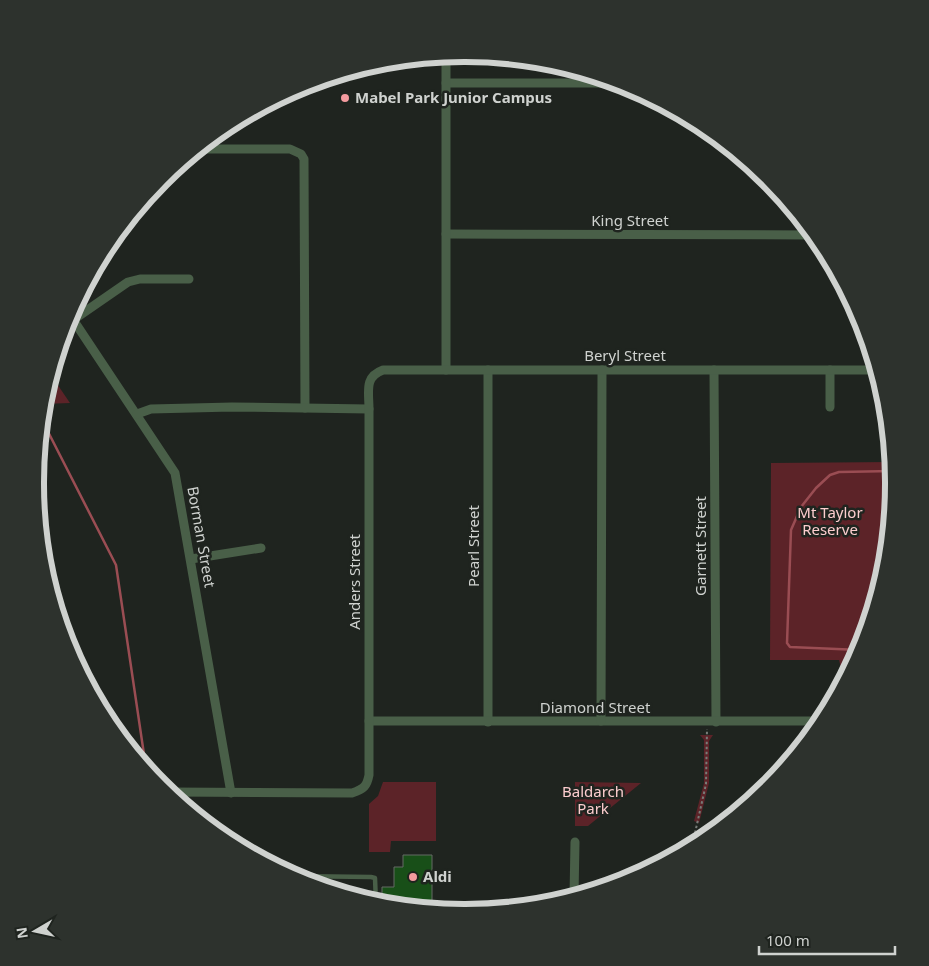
<svg xmlns="http://www.w3.org/2000/svg" width="929" height="966" viewBox="0 0 929 966" font-family="'Noto Sans',sans-serif">
  <rect width="100%" height="100%" fill="#1f241f"/>
  <!-- green -->
  <g fill="#5c2328">
    <path d="M51 375 70 403 43 404Z"/>
    <path d="M892 462C898 521 882 592 862 646 857 658 850 669 844 680L839 660H770L771 463Z"/>
    <path d="M700 735H713L709 741V783L699 823 694 821 704 783V740Z"/>
    <path d="M383 782H436V841H391L390 852H369V804L378 796Z"/>
    <path d="M575 782 641 783 588 826H575Z"/>
  </g>
  <g fill="none" stroke-linecap="round" stroke-linejoin="round">
    <!-- stream -->
    <g stroke="#9a4d53" stroke-width="2.5">
      <path d="M41 418 116 565 146 768"/>
      <path d="M860 650 790 647 787 643 791 530 801 507 816 488 830 475 839 472 893 471"/>
    </g>
  </g>
  <!-- building -->
  <path fill="#184f18" stroke="#656a64" d="M403 855H432V909L382 904V887H394V867H403Z"/>
  <g fill="none" stroke-linecap="round" stroke-linejoin="round">
    <!-- path -->
    <path stroke="#787c78" stroke-width="2" stroke-dasharray="2.5 2.5" stroke-linecap="butt" d="M695 833 706 784 707 729"/>
    <!-- lane -->
    <path stroke="#495f48" stroke-width="4.5" d="M292 876 371 877 375 878 376 903"/>
    <!-- street -->
    <g stroke="#495f48" stroke-width="9">
      <path d="M446 83H618"/>
      <path d="M198 149H290L301 154 304 159 305 408"/>
      <path d="M446 234 814 235"/>
      <path d="M70 315 175 473 231 793"/>
      <path d="M73 320 128 282 140 279H189"/>
      <path d="M446 370V55"/>
      <path d="M488 370V722"/>
      <path d="M714 370 716 722"/>
      <path d="M830 407V370"/>
      <path d="M137 414 151 409 232 407 369 409"/>
      <path d="M191 559 261 548"/>
      <path d="M43 563 44 568"/>
      <path d="M369 721H822"/>
      <path d="M601 721 602 370"/>
      <path d="M168 792 352 793C364 789 367 786 369 775V409C369 391 364 377 383 370H877"/>
      <path d="M693 846V841"/>
      <path d="M574 896 575 842"/>
    </g>
  </g>
  <!-- markers -->
  <g fill="#f49b9f" stroke="#1f241f" stroke-width="2">
    <circle cx="345" cy="98" r="5"/>
    <circle cx="413" cy="877" r="5"/>
  </g>
  <g text-anchor="middle" stroke-width="5" stroke-linejoin="round" paint-order="stroke">
    <!-- poi labels -->
    <g font-size="15" font-weight="bold" fill="#cfd2cf" stroke="#1f241f" text-anchor="start">
      <text x="355" y="103">Mabel Park Junior Campus</text>
      <text x="423" y="882">Aldi</text>
    </g>
    <!-- street labels -->
    <g font-size="15" fill="#cfd2cf" stroke="#1f241f">
      <text x="630" y="226">King Street</text>
      <text x="625" y="361">Beryl Street</text>
      <text transform="translate(201 537) rotate(80)" y="5">Borman Street</text>
      <text transform="translate(474 546) rotate(-90)" y="5">Pearl Street</text>
      <text transform="translate(701 546) rotate(-90)" y="5">Garnett Street</text>
      <text transform="translate(355 582) rotate(-90)" y="5">Anders Street</text>
      <text x="595" y="713">Diamond Street</text>
    </g>
    <!-- park labels -->
    <g font-size="15" fill="#fccdce" stroke="#1f241f">
      <text x="830" y="518">Mt Taylor<tspan x="830" dy="17">Reserve</tspan></text>
      <text x="593" y="797">Baldarch<tspan x="593" dy="17">Park</tspan></text>
    </g>
  </g>
  <!-- crop -->
  <path d="M0 0H929V966H0ZM464 62H465A420 420 0 0 1 885 482V484A420 420 0 0 1 465 904H464A420 420 0 0 1 44 484V482A420 420 0 0 1 464 62Z" fill="#2d322d" fill-rule="evenodd"/>
  <path fill="none" stroke="#cfd2cf" stroke-width="6" d="M464 62H465A420 420 0 0 1 885 482V484A420 420 0 0 1 465 904H464A420 420 0 0 1 44 484V482A420 420 0 0 1 464 62Z"/>
  <!-- north arrow -->
  <g transform="translate(35 931) rotate(261)" stroke="#1f241f" stroke-width="4" paint-order="stroke">
  <path d="M0-4L9 19L0 12L-9 19Z" fill="#cfd2cf"/>
  <text y="-8" font-size="14" font-weight="bold" text-anchor="middle" fill="#cfd2cf">N</text>
  </g>
  <!-- scale -->
  <path d="M759 946v8h136v-8" fill="none" stroke="#cfd2cf" stroke-width="2.5"/>
  <text x="766" y="946" font-size="15" fill="#cfd2cf" stroke="#1f241f" stroke-width="4" paint-order="stroke">100 m</text>
</svg>
